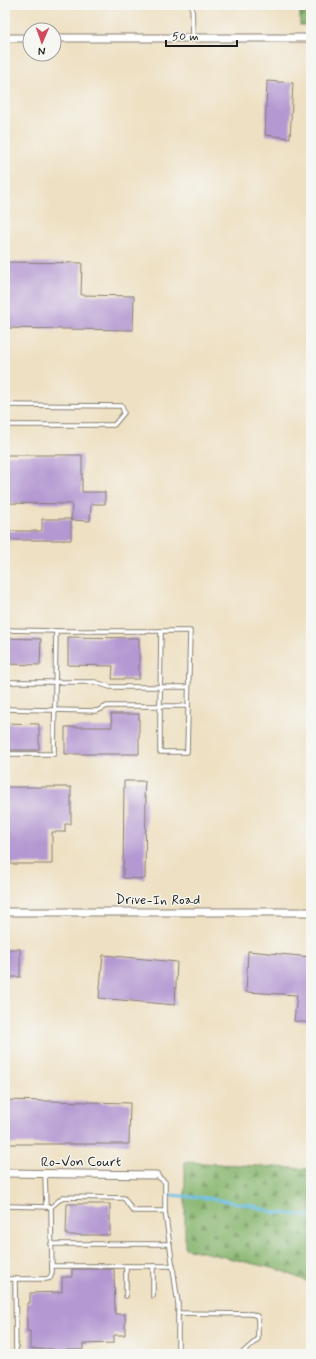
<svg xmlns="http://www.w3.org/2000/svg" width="316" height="1359" viewBox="0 0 316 1359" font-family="Mynerve,sans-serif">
  <defs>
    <pattern id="forest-firs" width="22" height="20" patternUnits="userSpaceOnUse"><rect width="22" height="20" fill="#87b66e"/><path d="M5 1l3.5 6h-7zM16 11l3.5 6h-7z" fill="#6e935a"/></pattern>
  </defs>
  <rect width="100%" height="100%" fill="#f6f6f2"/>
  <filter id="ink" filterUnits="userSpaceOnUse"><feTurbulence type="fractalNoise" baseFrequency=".025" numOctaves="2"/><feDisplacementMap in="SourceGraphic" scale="8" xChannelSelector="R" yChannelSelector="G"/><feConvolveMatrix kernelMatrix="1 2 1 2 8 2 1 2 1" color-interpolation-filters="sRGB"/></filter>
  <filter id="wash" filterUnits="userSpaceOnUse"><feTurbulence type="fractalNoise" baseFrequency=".012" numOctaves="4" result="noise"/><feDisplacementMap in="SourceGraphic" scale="16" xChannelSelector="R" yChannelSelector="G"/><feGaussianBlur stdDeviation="0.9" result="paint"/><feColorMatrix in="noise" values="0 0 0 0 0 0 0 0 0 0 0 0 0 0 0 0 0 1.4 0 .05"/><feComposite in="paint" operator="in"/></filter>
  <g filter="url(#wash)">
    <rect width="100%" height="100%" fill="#eee0c2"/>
    <!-- forest -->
    <g fill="url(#forest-firs)" stroke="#526945">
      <rect x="300" y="5" width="11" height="20"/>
      <path d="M185 1162 311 1169V1283L280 1270 185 1248Z"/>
    </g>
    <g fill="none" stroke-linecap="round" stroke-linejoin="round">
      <!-- stream -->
      <path stroke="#65bde3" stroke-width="3" d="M170 1195 208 1198 250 1205 272 1212 311 1216"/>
    </g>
    <g id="blocks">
      <!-- building -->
      <g fill="#b498d2">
        <path d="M267 81 293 83 290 138 265 135Z"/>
        <path d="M5 262 82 263 81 295 134 296 133 330 5 328Z"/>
        <path d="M5 455H82V492H105V504H91L90 521 71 520 72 504 5 503Z"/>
        <path d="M42 519H71V540H5V531H42Z"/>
        <path d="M68 637 139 638V679H112L113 666 68 665Z"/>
        <path d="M5 638 41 639 40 665 5 664Z"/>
        <path d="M111 714H139V754H65V727H112Z"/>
        <path d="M5 723 39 724V750H5Z"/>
        <path d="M124 781H145L144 797H146L145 879 123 878Z"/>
        <path d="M5 787H71V824H65V832H52V864H5Z"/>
        <rect x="5" y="949" width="15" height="28"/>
        <path d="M248 951 311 957V1023L294 1021 297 995 246 992Z"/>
        <path d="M103 955 177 962 175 1005 99 998Z"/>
        <path d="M5 1100 130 1103 129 1144H5Z"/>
        <path d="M67 1204H110V1235H66Z"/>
        <path d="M72 1269H114L115 1314H125V1335H114V1343L83 1344V1350H66V1353H53V1349H30V1331H27V1303H30V1293L62 1292V1277H72Z"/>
      </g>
    </g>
  </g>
  <g filter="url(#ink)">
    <use href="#blocks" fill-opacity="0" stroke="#857e6f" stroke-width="1"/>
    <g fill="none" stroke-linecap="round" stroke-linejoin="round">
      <defs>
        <g id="lane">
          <path d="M192 5 193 38"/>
          <path d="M5 405 122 406 124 413 114 425H5"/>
          <path d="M5 630 56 631H190L187 752H160V706H188"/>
          <path d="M5 682H95L110 687H188"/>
          <path d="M5 709 97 711 107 706H160L161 631"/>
          <path d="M5 754H54L56 631"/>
          <path d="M45 1174 46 1207"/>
          <path d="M5 1206 51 1207 63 1197 124 1198 133 1211H165V1182L156 1175"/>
          <path d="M165 1211 178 1304V1354"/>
          <path d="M51 1244H170"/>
          <path d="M52 1266H173"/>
          <path d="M5 1279H46L50 1278 52 1273 51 1207"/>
          <path d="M15 1279 16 1354"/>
          <path d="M126 1296V1266"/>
          <path d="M153 1296V1266"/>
          <path d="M178 1313 252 1314 257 1316 258 1320V1339L241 1354"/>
        </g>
        <g id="street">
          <path d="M5 38H30"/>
          <path d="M54 38H311"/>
          <path d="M5 912H311"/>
          <path d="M5 1173 156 1175"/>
        </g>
      </defs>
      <!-- lane casing -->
      <use href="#lane" stroke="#857e6f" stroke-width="5.5"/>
      <!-- street casing -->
      <use href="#street" stroke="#857e6f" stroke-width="9"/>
      <!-- lane -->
      <use href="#lane" stroke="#fff" stroke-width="3.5"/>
      <!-- street -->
      <use href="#street" stroke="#fff" stroke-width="7"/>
    </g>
  </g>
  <g text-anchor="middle" stroke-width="3" stroke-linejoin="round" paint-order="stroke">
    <!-- street labels -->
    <g font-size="14" fill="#1c1c1c" stroke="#f6f6f2">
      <text x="158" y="904">Drive-In Road</text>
      <text x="81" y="1166">Ro-Von Court</text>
    </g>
  </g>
  <!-- margin -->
  <rect width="316" height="1359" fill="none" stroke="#f6f6f2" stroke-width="20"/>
  <!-- north arrow -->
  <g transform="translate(42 42) rotate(182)"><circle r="19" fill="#f6f6f2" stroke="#9f9f9c"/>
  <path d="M0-3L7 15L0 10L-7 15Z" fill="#d1495b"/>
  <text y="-6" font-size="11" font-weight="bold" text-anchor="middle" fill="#1c1c1c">N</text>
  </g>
  <!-- scale -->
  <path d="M166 40v6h71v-6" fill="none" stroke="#1c1c1c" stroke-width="2"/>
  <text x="172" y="40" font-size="12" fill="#1c1c1c" stroke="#f6f6f2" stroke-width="3" paint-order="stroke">50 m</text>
</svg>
